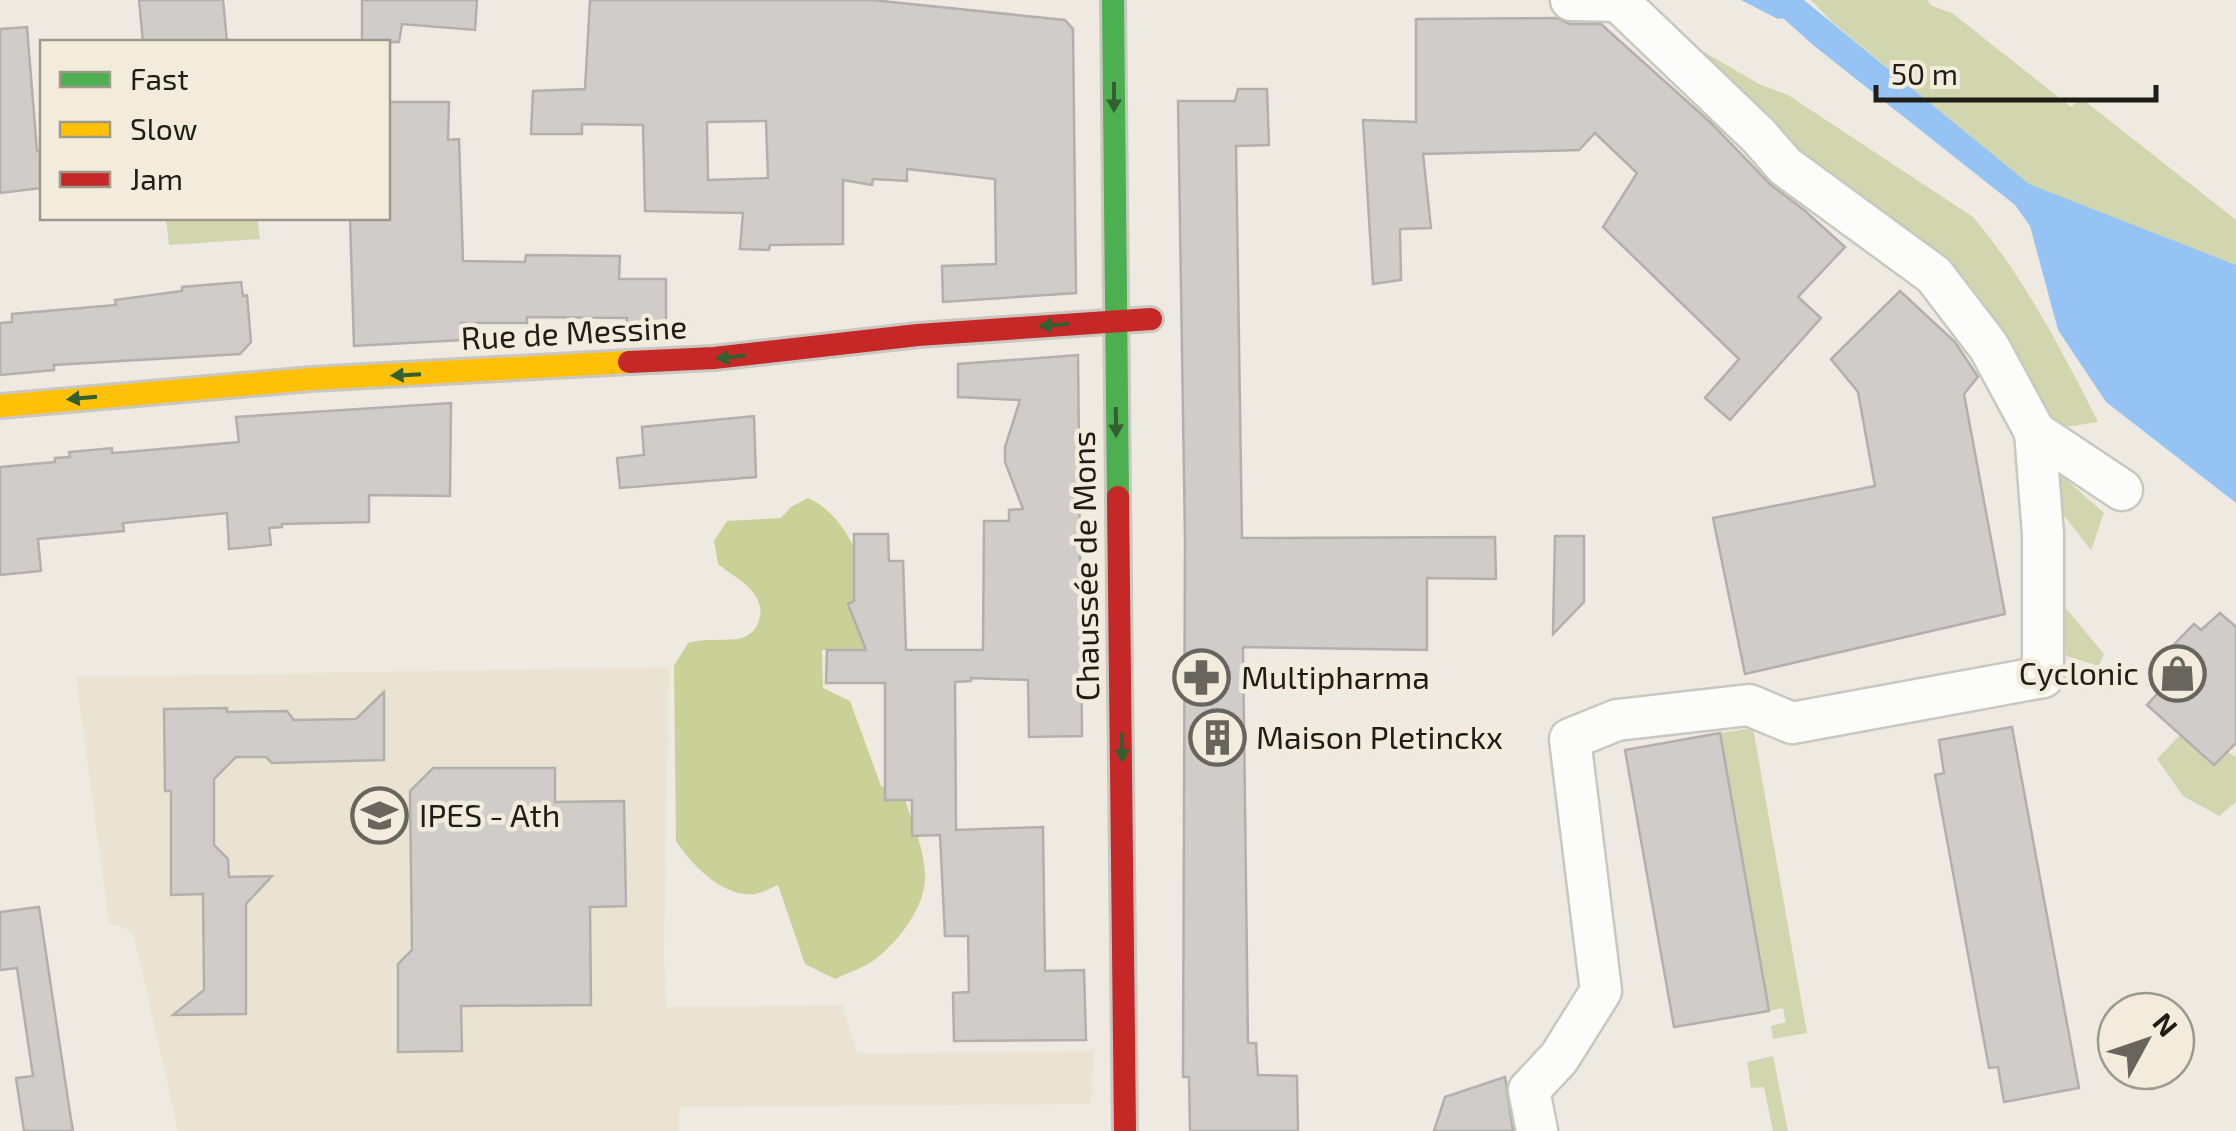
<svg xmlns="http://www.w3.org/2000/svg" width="2236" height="1131" viewBox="0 0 2236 1131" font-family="'Exo 2',sans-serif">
  <rect width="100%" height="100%" fill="#eeeae1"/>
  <!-- built -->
  <path fill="#eae3d1" d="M669 667 664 954 667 1007 842 1005 858 1054 1094 1051 1091 1104 679 1107V1131H178L133 932 109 923 76 677Z"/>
  <!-- green -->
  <g fill="#d1d6ae">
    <path d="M1811 0H1927L1932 6 1952 13 2071 107 2081 98 2236 220V265L2029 185 1832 22Z"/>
    <path d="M1656 24 1759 84 1788 95 1973 217C2024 277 2062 351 2098 422L2035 432 1989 347Z"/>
    <path d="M166 218H257L260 239 169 245Z"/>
    <path d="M2053 468 2104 513 2091 550 2055 504Z"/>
    <path d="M2063 605 2104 654 2099 666 2066 656Z"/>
    <path d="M1753 728 1807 1033 1773 1039 1771 1026 1786 1022 1783 1008 1769 1011 1720 733Z"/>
    <path d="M2180 735 2213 765 2227 752 2236 757V802L2219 816 2183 796 2157 759Z"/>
    <path d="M1773 1056 1788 1131H1773L1764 1087 1751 1088 1747 1062Z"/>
  </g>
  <!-- forest -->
  <path fill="#cad197" d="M808 498C860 521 871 599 887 649L822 650 823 688 850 701 881 786 905 800C913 824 925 851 925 877 925 907 900 939 878 957 867 967 849 972 835 979L805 964 778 885C771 888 762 893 755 894 723 898 691 864 676 841L674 666 688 643C705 638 719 641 737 639 745 638 752 634 756 627 773 596 738 580 718 564L714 541 727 521 781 518 791 507Z"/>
  <!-- water -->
  <path fill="#95c4f4" d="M1741 0H1804L2029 184 2236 265V503L2106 402 2058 330 2030 226 2015 205 1813 45 1783 18 1778 19Z"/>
  <!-- building -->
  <g fill="#cfccca" stroke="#b2afad" stroke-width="2.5" fill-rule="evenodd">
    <path d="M139 0H223L227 42H143Z"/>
    <path d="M362 0H477L475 30 402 24 399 42H362Z"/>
    <path d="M590 0H872L1065 20 1073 29 1076 293 943 302 942 266 996 264 995 179 907 169V181L873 179 872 185 843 180V244L770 245 769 250 740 249 743 213 645 211 643 125 582 124V134H531L533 91 585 89ZM766 121 768 178 708 180 707 122Z"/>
    <path d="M1557 18 1570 24H1601L1711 123 1771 185 1804 210 1845 247 1798 297 1821 318 1730 420 1705 398 1739 359 1603 227 1637 173 1595 133 1579 150 1423 154 1431 228 1400 229 1401 280 1373 284 1363 120 1416 122V19Z"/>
    <path d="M27 27 37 151 42 150V188L0 193V29Z"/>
    <path d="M1238 89H1267L1269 145 1236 146 1242 538 1495 537 1496 579 1427 578V650L1243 647 1248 1043H1256L1258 1075 1297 1076 1298 1131H1190L1189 1077H1183L1185 538 1178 101H1235Z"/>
    <path d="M388 102H449L448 140 459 139 463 261 525 262 526 255 620 256 619 279H666V329L627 331V318L527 317V323H461L462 340 354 346 350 218H388Z"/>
    <path d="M241 282 243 296 247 295 251 342 240 354 54 365V370L0 375V323L12 322V314L116 305 115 300 182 291V287Z"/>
    <path d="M1900 291 1955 342 1978 377 1964 394 2005 614 1745 674 1713 518 1875 486 1858 392 1831 359Z"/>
    <path d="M1078 355 1082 736 1029 737 1028 680 971 678V681L955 682 956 830 1043 827 1045 971 1084 970 1086 1040 954 1041 953 993 969 992 968 936H945L940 835 912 836V800H885V683H826L827 650H866L848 604 854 601V534H888L889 561H903L906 650H983L984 521H1009V510L1023 509 1005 462V447L1020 400 958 397V364Z"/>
    <path d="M451 403 450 496 369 495V522L282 524V527L269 528 271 545 229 549 227 513 123 523 124 531 38 539 41 571 0 575V467L55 462V458L70 457 69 452 112 448V453L127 452 239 442 236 417Z"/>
    <path d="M754 416 756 477 620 488 617 458 644 455 642 427Z"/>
    <path d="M1555 536H1584V602L1553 634Z"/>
    <path d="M2220 613 2236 627V743L2214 765 2147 705 2168 682 2153 666 2194 624 2201 630Z"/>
    <path d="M384 692V760L272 763 266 757H236L214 779V845L228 859 229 877 272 876 246 904V1014L173 1015 204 990 203 894 171 895V791H165L164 709 227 708V712L287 711 294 720 356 719Z"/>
    <path d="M2012 727 2079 1088 2004 1102 1998 1067 1989 1068 1935 775 1944 773 1939 740Z"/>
    <path d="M1720 733 1769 1011 1674 1027 1625 750Z"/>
    <path d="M433 768H555V802L624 801 626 906 590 907 591 1005 461 1006 462 1051 398 1052V964L412 950 410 791Z"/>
    <path d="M39 907 70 1113 73 1131H24L16 1078 33 1076 17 968 0 970V912Z"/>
    <path d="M1505 1077 1513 1131H1434L1445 1097Z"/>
  </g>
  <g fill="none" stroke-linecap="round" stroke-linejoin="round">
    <defs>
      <g id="street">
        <path d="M1571 0 1618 1"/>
        <path d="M1617 0 1759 136 1785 166 1934 275 1989 347 2035 432 2122 490"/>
        <path d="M1537 1131 1529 1090 1559 1058 1601 991 1570 739 1617 720 1749 705 1792 723 2043 677V534L2035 432"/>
      </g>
      <path id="fast" d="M1113 0 1118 497"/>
      <path id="slow" d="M0 406 311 379 629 362"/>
      <g id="jam">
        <path d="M629 362 714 358 918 335 1151 319"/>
        <path d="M1118 497 1125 1131"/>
      </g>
    </defs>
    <!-- street casing -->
    <use href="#street" stroke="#cac7c0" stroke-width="45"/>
    <!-- fast casing -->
    <use href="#fast" stroke="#cac7c0" stroke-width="28"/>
    <!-- slow casing -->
    <use href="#slow" stroke="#cac7c0" stroke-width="28"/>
    <!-- jam casing -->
    <use href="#jam" stroke="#cac7c0" stroke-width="28"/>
    <!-- street -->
    <use href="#street" stroke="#fcfcfa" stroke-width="40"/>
    <!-- fast -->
    <use href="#fast" stroke="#4caf50" stroke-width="22"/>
    <!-- slow -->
    <use href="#slow" stroke="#ffc107" stroke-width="22"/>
    <!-- jam -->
    <use href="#jam" stroke="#c62828" stroke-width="22"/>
  </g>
  <!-- one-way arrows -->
  <defs><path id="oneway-solid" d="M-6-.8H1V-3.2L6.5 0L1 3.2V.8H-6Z" transform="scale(2.5)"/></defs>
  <g fill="#335f31">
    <use href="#oneway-solid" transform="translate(1114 97) rotate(90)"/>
    <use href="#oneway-solid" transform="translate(1054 325) rotate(176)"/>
    <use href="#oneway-solid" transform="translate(731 357) rotate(174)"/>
    <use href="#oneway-solid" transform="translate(406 375) rotate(177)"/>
    <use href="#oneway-solid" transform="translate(82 398) rotate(175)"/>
    <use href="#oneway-solid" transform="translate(1116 422) rotate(89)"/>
    <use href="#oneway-solid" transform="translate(1122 747) rotate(89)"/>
  </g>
  <!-- icons -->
  <defs>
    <symbol id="shop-ring" viewBox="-11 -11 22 22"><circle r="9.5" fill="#f3ecdc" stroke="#67655e" stroke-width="1.5"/><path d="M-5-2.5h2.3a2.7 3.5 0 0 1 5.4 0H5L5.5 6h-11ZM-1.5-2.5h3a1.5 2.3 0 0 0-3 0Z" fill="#67655e"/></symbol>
    <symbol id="pharmacy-ring" viewBox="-11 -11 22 22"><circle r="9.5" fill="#f3ecdc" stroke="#67655e" stroke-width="1.5"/><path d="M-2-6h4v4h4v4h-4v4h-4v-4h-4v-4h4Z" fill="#67655e"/></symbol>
    <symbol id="building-ring" viewBox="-11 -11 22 22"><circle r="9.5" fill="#f3ecdc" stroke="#67655e" stroke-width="1.5"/><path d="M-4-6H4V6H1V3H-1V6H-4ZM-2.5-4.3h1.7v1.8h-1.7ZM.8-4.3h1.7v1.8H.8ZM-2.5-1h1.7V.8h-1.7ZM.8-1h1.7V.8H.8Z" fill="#67655e"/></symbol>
    <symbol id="school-ring" viewBox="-11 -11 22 22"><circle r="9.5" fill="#f3ecdc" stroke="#67655e" stroke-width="1.5"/><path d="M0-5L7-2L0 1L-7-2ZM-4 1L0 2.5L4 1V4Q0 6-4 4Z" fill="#67655e"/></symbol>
  </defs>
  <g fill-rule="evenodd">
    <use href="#shop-ring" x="2146" y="642" width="63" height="63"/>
    <use href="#pharmacy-ring" x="1170" y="646" width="63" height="63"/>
    <use href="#building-ring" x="1186" y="706" width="63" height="63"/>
    <use href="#school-ring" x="348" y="784" width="63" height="63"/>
  </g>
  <g text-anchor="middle" stroke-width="9" stroke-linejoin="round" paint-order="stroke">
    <!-- street labels -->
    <g font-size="32" fill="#1f1d17" stroke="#f3ecdc">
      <text transform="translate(574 333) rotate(-3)" y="11">Rue de Messine</text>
      <text transform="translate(1086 566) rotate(-91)" y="11">Chaussée de Mons</text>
    </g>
    <!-- poi labels -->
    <g font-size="32" fill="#1f1d17" stroke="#f3ecdc" text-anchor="start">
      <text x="2139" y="685" text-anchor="end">Cyclonic</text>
      <text x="1241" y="689">Multipharma</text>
      <text x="1256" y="749">Maison Pletinckx</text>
      <text x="419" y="827">IPES - Ath</text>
    </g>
  </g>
  <!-- legend -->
  <rect x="40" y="40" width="350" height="180" fill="#f3ecdc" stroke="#9e998d" stroke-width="2.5"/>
  <rect x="60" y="72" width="50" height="15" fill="#4caf50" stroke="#9e998d" stroke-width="2.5"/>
  <text x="130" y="90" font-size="30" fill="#1f1d17">Fast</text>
  <rect x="60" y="122" width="50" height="15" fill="#ffc107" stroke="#9e998d" stroke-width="2.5"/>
  <text x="130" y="140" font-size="30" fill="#1f1d17">Slow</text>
  <rect x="60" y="172" width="50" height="15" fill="#c62828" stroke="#9e998d" stroke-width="2.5"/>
  <text x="130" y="190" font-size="30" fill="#1f1d17">Jam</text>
  <!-- north arrow -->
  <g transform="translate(2146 1041) rotate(50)"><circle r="48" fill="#f3ecdc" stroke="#9e998d" stroke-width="2.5"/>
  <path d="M0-8L18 38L0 25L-18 38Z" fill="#67655e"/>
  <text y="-15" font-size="28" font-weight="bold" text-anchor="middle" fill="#1f1d17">N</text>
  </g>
  <!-- scale -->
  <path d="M1876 85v15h280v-15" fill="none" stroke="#1f1d17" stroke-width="5"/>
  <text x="1891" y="85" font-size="30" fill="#1f1d17" stroke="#f3ecdc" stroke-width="8" paint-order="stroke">50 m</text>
</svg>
